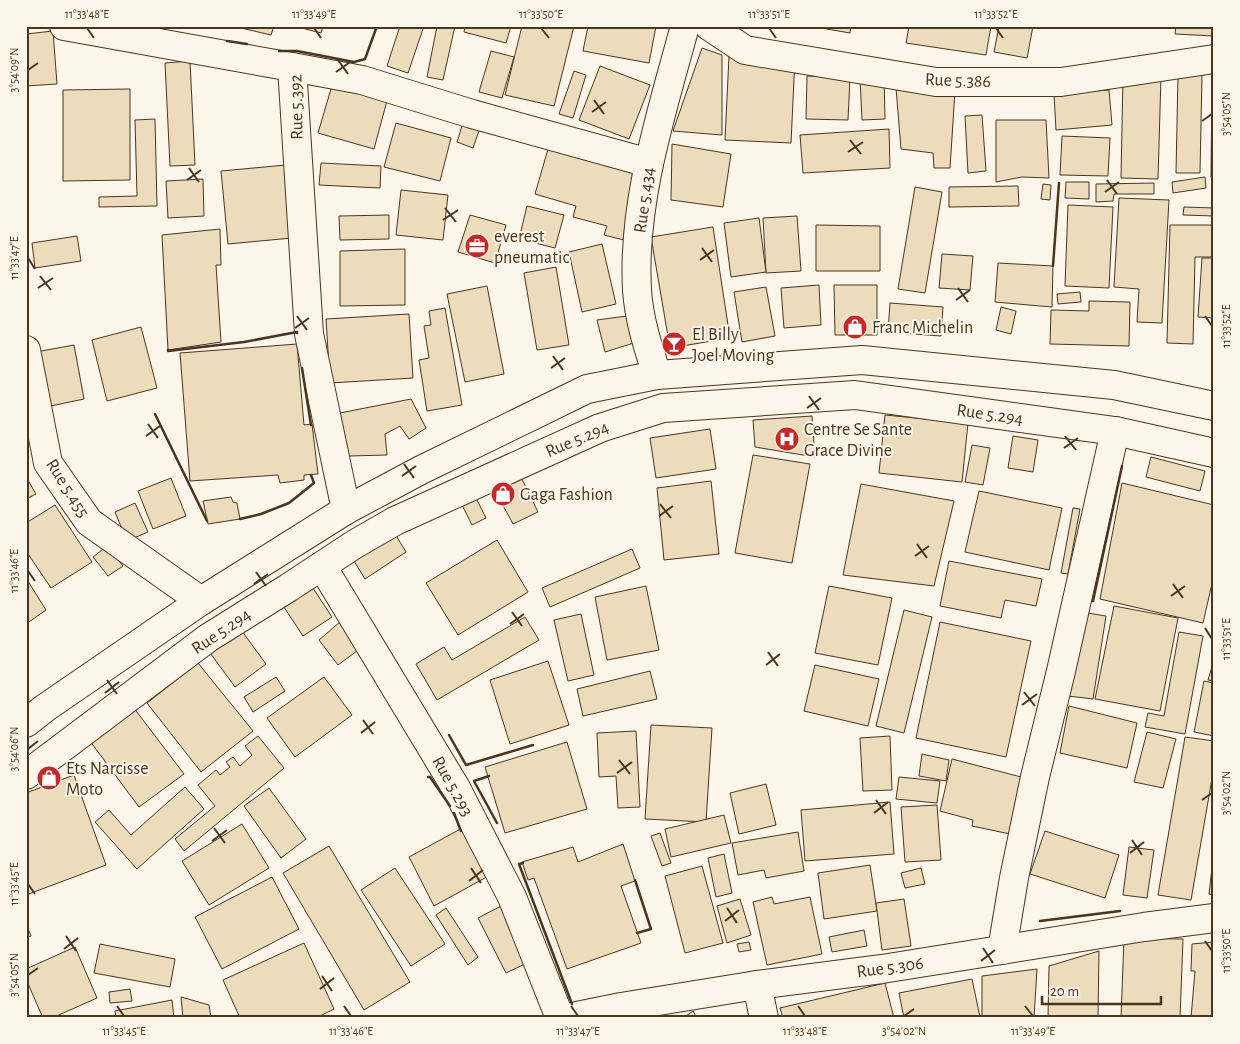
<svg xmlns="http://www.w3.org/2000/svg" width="1240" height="1044" viewBox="0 0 1240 1044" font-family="'Alegreya Sans',sans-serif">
  <rect width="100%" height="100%" fill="#fbf6e9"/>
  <!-- building -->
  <g fill="#ecdcbc" stroke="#4a3520">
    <path d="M242 26H274L271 35 241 28Z"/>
    <path d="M294 26H323L321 33Z"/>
    <path d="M400 26H424L408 73 387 66Z"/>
    <path d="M437 26H455L443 80 427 77Z"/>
    <path d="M465 26H511L506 43 464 32Z"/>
    <path d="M522 26H574L554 106 505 95Z"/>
    <path d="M588 26H656L649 63 583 51Z"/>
    <path d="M821 26H851L850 33 821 28Z"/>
    <path d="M909 26H991L986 55 906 43Z"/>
    <path d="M999 26H1033L1027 58 994 52Z"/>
    <path d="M1176 26H1214V36L1175 34Z"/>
    <path d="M53 31 57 84 26 86V34Z"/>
    <path d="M702 48 722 55V135L673 131Z"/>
    <path d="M491 51 514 57 502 98 479 92Z"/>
    <path d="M729 56 795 58 791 143 725 140Z"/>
    <path d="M190 61 195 165 170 166 165 63Z"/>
    <path d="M600 66 650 85 629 139 579 120Z"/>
    <path d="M574 71 586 75 573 118 559 114Z"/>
    <path d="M1178 74 1202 75 1200 173H1176Z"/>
    <path d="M1123 75 1161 76 1158 179 1121 178Z"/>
    <path d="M807 76 850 77 848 120 806 119Z"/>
    <path d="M884 77 885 119 862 120 860 78Z"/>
    <path d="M1212 79H1214V177H1211Z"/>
    <path d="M333 82 388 97 374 149 318 133Z"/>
    <path d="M896 88 955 91 950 168H934L933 153 901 149Z"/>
    <path d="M130 89V180L63 181V90Z"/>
    <path d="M1109 90 1112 125 1056 130 1054 94Z"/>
    <path d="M982 115 986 171 968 173 965 116Z"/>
    <path d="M155 119 157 206 99 207V197L137 196 135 120Z"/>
    <path d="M464 119 481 125 473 148 457 142Z"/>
    <path d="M996 120H1046L1049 178 1022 177 996 182Z"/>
    <path d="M396 123 451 138 440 181 384 167Z"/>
    <path d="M889 129 890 168 803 173 800 135Z"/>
    <path d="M1062 136 1110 138 1108 176 1060 175Z"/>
    <path d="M672 144 731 154 723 207 671 200Z"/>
    <path d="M548 149 643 175 624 240 604 235 607 226 573 217 576 206 535 194Z"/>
    <path d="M321 163 381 166 380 188 319 185Z"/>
    <path d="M286 165 292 238 228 244 221 171Z"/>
    <path d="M1205 177 1206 188 1173 193 1172 182Z"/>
    <path d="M203 179 204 216 168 218 166 181Z"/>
    <path d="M1066 182H1089V199L1065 198Z"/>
    <path d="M1154 183V194H1114L1113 201 1096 202V184Z"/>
    <path d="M1043 184 1051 185 1050 200 1041 199Z"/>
    <path d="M1018 186 1019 206 949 207V187Z"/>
    <path d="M915 187 942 192 925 293 898 289Z"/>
    <path d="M401 190 448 195 443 240 396 235Z"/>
    <path d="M1119 198 1169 200 1162 323 1137 322 1139 289 1114 287Z"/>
    <path d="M1068 205 1113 207 1109 288 1065 286Z"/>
    <path d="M527 206 564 215 555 248 519 239Z"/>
    <path d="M1184 207 1214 208V216L1183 215Z"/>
    <path d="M389 215V239L340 240 339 216Z"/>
    <path d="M470 215 506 225 495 263 458 252Z"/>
    <path d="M797 216 801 271 766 273 763 218Z"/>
    <path d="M759 218 766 272 731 277 724 223Z"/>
    <path d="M816 225 880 226V271H816Z"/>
    <path d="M1170 225H1214V257H1195L1193 344 1167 343Z"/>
    <path d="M713 227 730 338 670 348 651 237Z"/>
    <path d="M220 229 221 265H216L221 342 168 350 162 235Z"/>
    <path d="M77 236 81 261 35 268 32 243Z"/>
    <path d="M602 244 616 304 582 312 569 252Z"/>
    <path d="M405 249V305L340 306V251Z"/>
    <path d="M942 254 973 256 970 290 939 288Z"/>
    <path d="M1202 258H1214V318L1198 317Z"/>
    <path d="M998 263 1053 266 1052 307 995 302Z"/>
    <path d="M556 267 569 345 537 350 524 273Z"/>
    <path d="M819 285 821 325 784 328 781 288Z"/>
    <path d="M834 285H877V335H835Z"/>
    <path d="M487 286 504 374 465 382 447 294Z"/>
    <path d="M766 287 775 336 742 342 734 292Z"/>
    <path d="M1080 292 1081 302 1058 304 1057 294Z"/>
    <path d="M1089 301 1130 302 1129 346 1050 344 1051 310 1089 311Z"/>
    <path d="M890 303 943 307 941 336 888 332Z"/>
    <path d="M1001 307 1016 311 1011 334 996 330Z"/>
    <path d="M445 308 462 405 427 411 419 360 429 358 424 326 431 325 429 311Z"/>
    <path d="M409 314 413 378 330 383 326 319Z"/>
    <path d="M634 315 637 342 605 352 597 320Z"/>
    <path d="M141 327 157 388 107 401 92 340Z"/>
    <path d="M297 344 304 425 312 424 318 474 304 475V480L280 483 278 475 190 481 180 353Z"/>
    <path d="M74 345 84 399 46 407 36 352Z"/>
    <path d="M411 399 426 428 409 439 400 426 385 434 387 455 349 456 340 413Z"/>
    <path d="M885 415 968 423 962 482 879 473Z"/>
    <path d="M812 416 815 457 755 447 753 420Z"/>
    <path d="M710 429 716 469 656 478 650 438Z"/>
    <path d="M1013 436 1038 440 1033 472 1008 468Z"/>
    <path d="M972 445 990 448 983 485 965 482Z"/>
    <path d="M753 455 810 464 792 563 735 553Z"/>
    <path d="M1151 457 1205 471 1200 491 1146 477Z"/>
    <path d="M518 471 538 512 513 524 492 485Z"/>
    <path d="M26 477 36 494 26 499Z"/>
    <path d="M171 478 186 516 153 529 138 491Z"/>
    <path d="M711 481 719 554 664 560 657 488Z"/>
    <path d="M1122 483 1214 505V575L1203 623 1100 599Z"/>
    <path d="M861 484 954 501 934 586 843 575Z"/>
    <path d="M979 491 1062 508 1049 570 965 552Z"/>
    <path d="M475 496 486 518 472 525 461 503Z"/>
    <path d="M231 497 233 502 237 503 240 519 208 524 203 501Z"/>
    <path d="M135 503 148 532 127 541 115 512Z"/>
    <path d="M55 505 92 562 51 588 26 551V523Z"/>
    <path d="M1073 508 1080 509 1068 574 1061 573Z"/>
    <path d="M389 524 406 552 365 579 348 551Z"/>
    <path d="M497 540 528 592 458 635 426 583Z"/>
    <path d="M107 546 123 566 108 576 93 557Z"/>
    <path d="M632 549 640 568 550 607 542 588Z"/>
    <path d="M949 561 1042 579 1036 606 1005 600 1001 618 940 606Z"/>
    <path d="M305 576 332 617 303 636 276 595Z"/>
    <path d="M26 578 46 610 26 624Z"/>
    <path d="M646 586 659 650 607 660 595 597Z"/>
    <path d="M829 586 892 598 878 665 815 653Z"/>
    <path d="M1114 606 1178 618 1160 711 1095 699Z"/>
    <path d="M904 610 932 617 904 733 876 726Z"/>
    <path d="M1081 612 1106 616 1093 699 1068 696Z"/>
    <path d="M581 614 594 675 568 681 554 620Z"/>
    <path d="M525 617 539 640 437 700 416 664 444 647 452 660Z"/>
    <path d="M341 621 361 648 338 665 319 640Z"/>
    <path d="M940 622 1031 641 1006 757 916 738Z"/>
    <path d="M236 623 266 664 235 687 205 646Z"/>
    <path d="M1179 632 1203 636 1185 734 1145 727 1148 713 1164 716Z"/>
    <path d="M1214 660V681L1208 680Z"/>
    <path d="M548 661 569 725 510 744 490 680Z"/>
    <path d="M198 663 253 731 201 772 147 703Z"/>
    <path d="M815 665 879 679 868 726 804 711Z"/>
    <path d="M650 671 657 699 583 716 577 689Z"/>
    <path d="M276 677 285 691 253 712 244 697Z"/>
    <path d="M324 677 352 715 295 757 267 718Z"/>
    <path d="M1204 681 1214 683V736L1194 732Z"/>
    <path d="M124 695 184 774 139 807 81 729Z"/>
    <path d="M1069 706 1137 723 1127 768 1060 753Z"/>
    <path d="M651 725 712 728 706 822 645 819Z"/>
    <path d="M636 731 640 807 618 808 616 776 599 777 597 733Z"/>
    <path d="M1147 732 1176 739 1163 788 1134 782Z"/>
    <path d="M258 736 284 768 184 851 175 839 215 806 198 785 216 770 220 775 230 767 226 762 233 757 240 766 252 755 245 746Z"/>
    <path d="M890 736 892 790 863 791 860 738Z"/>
    <path d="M1185 737 1214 741V767L1191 900 1158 895Z"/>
    <path d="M567 742 587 809 505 833 485 767Z"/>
    <path d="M922 754 949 760 946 781 919 776Z"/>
    <path d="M952 759 1025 778 1015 835 972 826 973 820 940 811Z"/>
    <path d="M74 775 106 865 26 895V793Z"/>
    <path d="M899 777 940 781 937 803 896 799Z"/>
    <path d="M766 784 776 825 739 834 730 793Z"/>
    <path d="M185 787 204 809 137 869 95 822 109 810 131 835Z"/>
    <path d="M269 788 306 839 281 858 244 806Z"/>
    <path d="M890 802 894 854 805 861 801 810Z"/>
    <path d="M937 805 941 860 905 862 901 807Z"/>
    <path d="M724 815 731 843 671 857 665 829Z"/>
    <path d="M242 824 269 868 209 905 182 861Z"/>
    <path d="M466 826 492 874 434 906 409 857Z"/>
    <path d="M1045 831 1119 855 1105 898 1030 874Z"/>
    <path d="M798 832 804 871 766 878 764 870 738 875 732 843Z"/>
    <path d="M660 833 671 863 662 866 651 836Z"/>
    <path d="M623 844 635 881 621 886 641 943 567 969 534 878 528 880 522 862 573 847 578 862Z"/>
    <path d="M329 846 410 982 364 1010 283 873Z"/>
    <path d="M1129 847 1154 850 1147 898 1123 895Z"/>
    <path d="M724 854 732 893 716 897 708 858Z"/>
    <path d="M1213 859H1214V895L1209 894Z"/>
    <path d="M870 865 877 911 824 919 818 873Z"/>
    <path d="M702 866 723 943 685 953 665 876Z"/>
    <path d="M395 868 445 944 411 966 361 890Z"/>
    <path d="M921 868 925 884 905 888 901 873Z"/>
    <path d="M272 877 299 929 222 969 195 917Z"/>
    <path d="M772 897 774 904 810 897 822 954 767 965 753 902Z"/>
    <path d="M740 899 751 935 727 943 717 906Z"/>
    <path d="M904 899 911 946 882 950 876 903Z"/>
    <path d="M503 905 531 961 506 973 478 918Z"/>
    <path d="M446 908 478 957 468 965 436 915Z"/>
    <path d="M26 923 31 936 26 938Z"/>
    <path d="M864 930 867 946 832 952 829 937Z"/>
    <path d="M1124 938 1183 939 1180 1018H1121Z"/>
    <path d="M749 942 751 950 739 952 737 944Z"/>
    <path d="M1214 942V1018H1191L1195 971H1191L1192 944Z"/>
    <path d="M304 943 334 1009 316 1018H240L223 980Z"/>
    <path d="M100 944 175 959 170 987 94 973Z"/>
    <path d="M75 947 97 998 52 1018H43L26 979V969Z"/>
    <path d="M1099 951 1098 1018H1048L1049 966Z"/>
    <path d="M1037 969 1034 1018H982V976Z"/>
    <path d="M972 979 980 1017 975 1018H904L899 993Z"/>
    <path d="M885 983 894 1018H783L780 1008Z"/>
    <path d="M130 989 132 1001 110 1003 109 992Z"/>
    <path d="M181 997 209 1005 211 1018H183Z"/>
    <path d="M172 1000 174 1018H116L115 1011Z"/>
    <path d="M693 1011 697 1018H683Z"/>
  </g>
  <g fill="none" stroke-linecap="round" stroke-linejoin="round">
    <defs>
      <g id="minor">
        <path d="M64 26 292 67"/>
        <path d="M709 26 745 50 936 82H1061L1214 59"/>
        <path d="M26 350 48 463 89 522 201 601"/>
        <path d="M657 375C648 347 639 320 637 290 632 202 662 111 685 26"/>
        <path d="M346 510 309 334 292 67 362 80 472 114 649 163"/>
        <path d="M322 566 456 788 512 897 560 1018"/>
        <path d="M1002 950 1014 878 1035 777 1061 671 1115 431"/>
        <path d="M757 985 764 1018"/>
        <path d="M567 1018 621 1007 757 985 882 969 1144 927 1214 918"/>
      </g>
      <g id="secondary">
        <path d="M26 723 45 708 201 601 346 510 421 470 587 389 657 375 862 360 1114 385 1214 406"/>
        <path d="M26 775 208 638 288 588 355 544 395 521 600 428 663 408 855 395 1115 431 1214 453"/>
      </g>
    </defs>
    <!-- minor casing -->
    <use href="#minor" stroke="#4a3520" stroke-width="30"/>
    <!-- secondary casing -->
    <use href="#secondary" stroke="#4a3520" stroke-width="30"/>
    <!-- minor -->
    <use href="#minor" stroke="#fbf6e9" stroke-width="28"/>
    <!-- secondary -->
    <use href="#secondary" stroke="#fbf6e9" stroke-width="28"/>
    <!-- wall -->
    <g stroke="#4a3520" stroke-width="2.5">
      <path d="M668 28V26"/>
      <path d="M227 41 247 44"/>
      <path d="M279 51H297L354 62 365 59 377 26"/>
      <path d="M1053 266 1059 183"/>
      <path d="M168 350V351L244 342 297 332V333"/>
      <path d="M302 368 311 425"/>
      <path d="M155 414 207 521"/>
      <path d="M240 519 261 514 289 503 314 483 311 475"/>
      <path d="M1093 601 1122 466"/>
      <path d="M449 735 466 765 533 745"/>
      <path d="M489 776 474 781 497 823"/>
      <path d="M428 777H430L450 806"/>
      <path d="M454 813 461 831"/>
      <path d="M523 863 519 864 572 1004"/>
      <path d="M635 880 651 929 637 933"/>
      <path d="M1040 921 1120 911"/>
    </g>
  </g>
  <!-- ticks -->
  <path fill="none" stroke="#4a3520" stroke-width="2" d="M87 28 94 38M314 28 321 38M541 28 549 38M769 28 776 38M996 28 1003 38M338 60 348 74M28 70 38 63M336 72 350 62M594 100 604 114M592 112 606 102M1202 121 1212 114M850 140 861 154M848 152 863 142M189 168 199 182M187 180 201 170M1107 180 1117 194M1105 192 1119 182M445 208 456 222M443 220 458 210M702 248 712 262M28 258 35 269M700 260 714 250M40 276 51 290M38 288 53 278M958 288 968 302M956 300 970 290M297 316 307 330M1205 316 1212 326M295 328 309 318M553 356 563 370M551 368 565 358M809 396 819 410M807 408 821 398M148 424 158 438M146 436 160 426M1065 436 1076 450M1064 448 1078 438M404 464 414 478M402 476 416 466M660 504 671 518M659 516 673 506M917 544 927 558M915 556 929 546M28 571 35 581M256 572 266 586M254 584 268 574M1173 584 1183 598M1171 596 1185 586M512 612 522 626M510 624 524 614M1205 628 1212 639M768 652 778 666M766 665 780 654M107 680 117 694M1024 692 1035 706M105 693 119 682M1022 705 1037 694M363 720 373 734M361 733 375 722M28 749 38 741M619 760 630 774M617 773 632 762M876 800 886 814M1202 800 1212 793M874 813 888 802M214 828 225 843M1132 840 1142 855M212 841 227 830M1130 853 1144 842M471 868 481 883M469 881 483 870M28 884 35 894M727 908 737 923M725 921 739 910M66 936 76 951M1205 941 1212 951M983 948 993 963M64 949 78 938M981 961 995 950M28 975 38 968M322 976 332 991M320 989 334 978M117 1006 124 1016M344 1006 351 1016M571 1006 578 1016M798 1006 805 1016M1025 1006 1033 1016M904 1016 914 1009"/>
  <!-- icons -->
  <defs>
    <symbol id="office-disc" viewBox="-11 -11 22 22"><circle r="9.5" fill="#c62828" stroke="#fbf6e9"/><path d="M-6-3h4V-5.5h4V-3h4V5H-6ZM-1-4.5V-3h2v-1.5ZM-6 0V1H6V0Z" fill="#fff"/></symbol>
    <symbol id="shop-disc" viewBox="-11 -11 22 22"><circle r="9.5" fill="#c62828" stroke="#fbf6e9"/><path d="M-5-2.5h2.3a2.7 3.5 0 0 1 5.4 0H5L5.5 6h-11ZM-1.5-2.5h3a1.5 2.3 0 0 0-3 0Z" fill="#fff"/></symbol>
    <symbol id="bar-disc" viewBox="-11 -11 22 22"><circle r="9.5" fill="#c62828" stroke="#fbf6e9"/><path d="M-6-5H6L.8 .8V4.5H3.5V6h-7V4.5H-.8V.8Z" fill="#fff"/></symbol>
    <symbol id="hospital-disc" viewBox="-11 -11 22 22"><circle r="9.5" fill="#c62828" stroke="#fbf6e9"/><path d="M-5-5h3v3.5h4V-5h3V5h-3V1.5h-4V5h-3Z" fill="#fff"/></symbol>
  </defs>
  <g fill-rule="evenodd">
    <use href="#office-disc" x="463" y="232" width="28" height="28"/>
    <use href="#shop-disc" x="841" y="313" width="28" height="28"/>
    <use href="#bar-disc" x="660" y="330" width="28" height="28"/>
    <use href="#hospital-disc" x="773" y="425" width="28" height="28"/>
    <use href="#shop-disc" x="489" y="480" width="28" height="28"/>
    <use href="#shop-disc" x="35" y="764" width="28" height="28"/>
  </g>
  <g text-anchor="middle" stroke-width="4" stroke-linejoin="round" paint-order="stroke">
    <!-- street labels -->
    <g font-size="18" fill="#4a3520" stroke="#fbf6e9">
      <text transform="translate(958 80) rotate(2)" y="6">Rue 5.386</text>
      <text transform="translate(296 107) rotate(-91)" y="6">Rue 5.392</text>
      <text transform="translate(644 200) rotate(-82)" y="6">Rue 5.434</text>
      <text transform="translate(990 414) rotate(8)" y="6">Rue 5.294</text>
      <text transform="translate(577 439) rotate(-23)" y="6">Rue 5.294</text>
      <text transform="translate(68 488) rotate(58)" y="6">Rue 5.455</text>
      <text transform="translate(221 631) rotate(-34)" y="6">Rue 5.294</text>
      <text transform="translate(453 786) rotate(61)" y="6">Rue 5.293</text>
      <text transform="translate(890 967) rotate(-8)" y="6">Rue 5.306</text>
    </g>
    <!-- poi labels -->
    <g font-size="18" fill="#4a3520" stroke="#fbf6e9" text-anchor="start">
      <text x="494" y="242">everest<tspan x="494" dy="21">pneumatic</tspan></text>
      <text x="872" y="333">Franc Michelin</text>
      <text x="692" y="340">El Billy<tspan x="692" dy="21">Joel Moving</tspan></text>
      <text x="804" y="435">Centre Se Sante<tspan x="804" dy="21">Grace Divine</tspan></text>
      <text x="520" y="500">Gaga Fashion</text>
      <text x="66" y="774">Ets Narcisse<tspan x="66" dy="21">Moto</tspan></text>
    </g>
  </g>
  <!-- border -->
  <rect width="1240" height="1044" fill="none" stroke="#fbf6e9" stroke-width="55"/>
  <!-- scale -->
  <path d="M1042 996v8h119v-8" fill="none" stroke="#4a3520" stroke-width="2.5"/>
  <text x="1050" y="996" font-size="15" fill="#4a3520" stroke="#fbf6e9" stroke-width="4" paint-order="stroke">20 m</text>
  <rect x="28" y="28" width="1184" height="988" fill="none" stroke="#4a3520" stroke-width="2"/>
  <g font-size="12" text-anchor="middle" fill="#4a3520">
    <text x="87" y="18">11°33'48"E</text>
    <text x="314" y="18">11°33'49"E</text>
    <text x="541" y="18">11°33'50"E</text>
    <text x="769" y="18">11°33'51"E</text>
    <text x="996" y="18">11°33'52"E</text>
    <text transform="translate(14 70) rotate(-90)" y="4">3°54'09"N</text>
    <text transform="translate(1226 114) rotate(-90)" y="4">3°54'05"N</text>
    <text transform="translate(14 258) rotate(-90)" y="4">11°33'47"E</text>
    <text transform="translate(1226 326) rotate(-90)" y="4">11°33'52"E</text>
    <text transform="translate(14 571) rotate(-90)" y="4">11°33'46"E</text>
    <text transform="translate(1226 639) rotate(-90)" y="4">11°33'51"E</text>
    <text transform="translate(14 749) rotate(-90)" y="4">3°54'06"N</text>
    <text transform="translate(1226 793) rotate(-90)" y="4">3°54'02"N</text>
    <text transform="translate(14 884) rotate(-90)" y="4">11°33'45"E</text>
    <text transform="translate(1226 951) rotate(-90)" y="4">11°33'50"E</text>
    <text transform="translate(14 975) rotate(-90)" y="4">3°54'05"N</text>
    <text x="124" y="1035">11°33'45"E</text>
    <text x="351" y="1035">11°33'46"E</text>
    <text x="578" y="1035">11°33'47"E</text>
    <text x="805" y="1035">11°33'48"E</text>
    <text x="904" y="1035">3°54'02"N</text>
    <text x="1033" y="1035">11°33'49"E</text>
  </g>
</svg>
